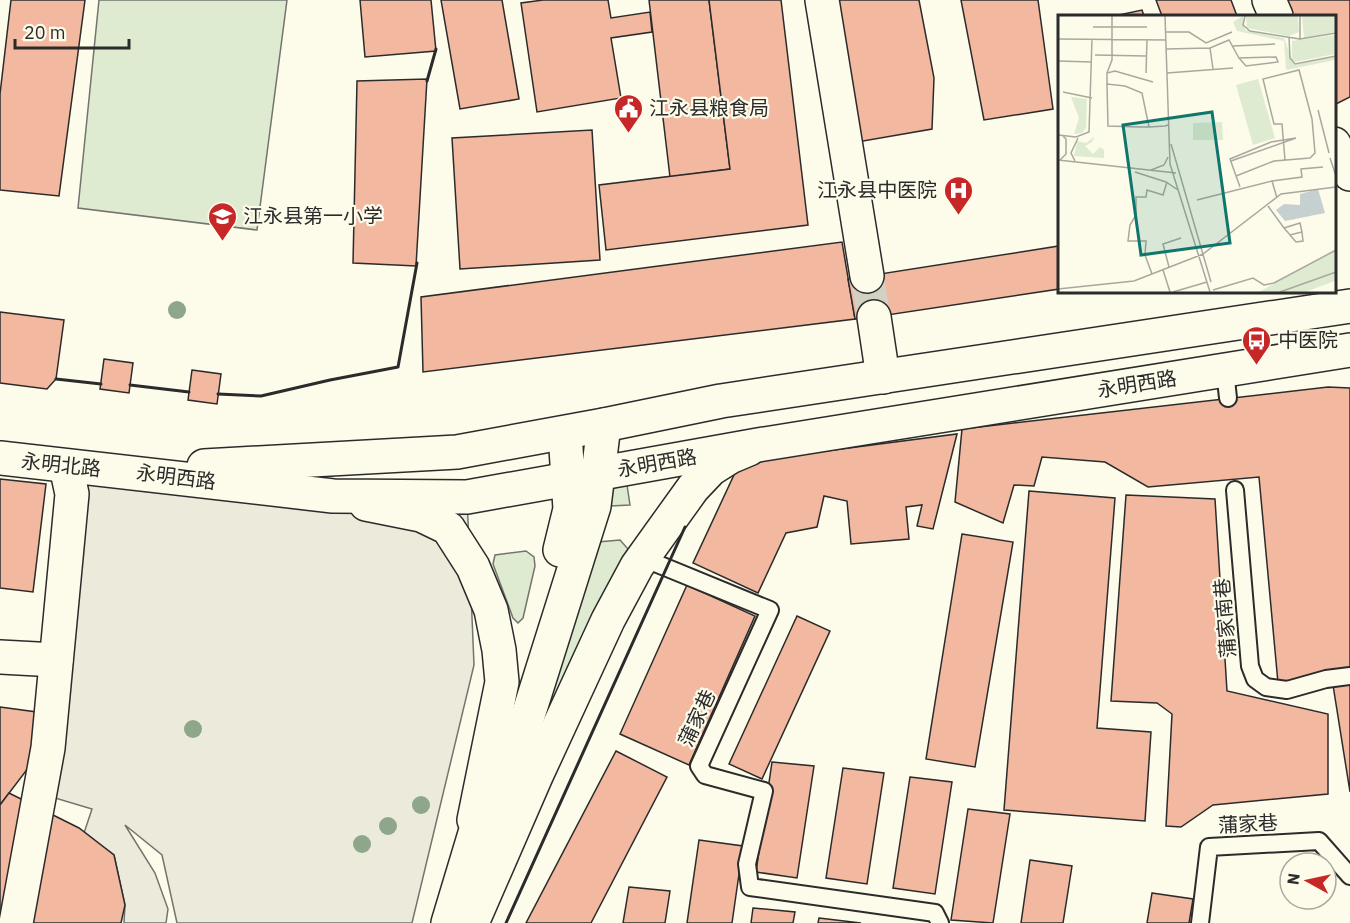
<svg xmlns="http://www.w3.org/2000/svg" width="1350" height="923" viewBox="0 0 1350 923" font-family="'IBM Plex Sans','Noto Sans SC',sans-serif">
  <rect width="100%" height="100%" fill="#fdfbea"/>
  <!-- green -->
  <g fill="#deebd1" stroke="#74746e" stroke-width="1.5">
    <path d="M99 0H287L257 230 78 208Z"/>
    <path d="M627 485 630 505 610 506V492L615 487Z"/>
    <path d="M620 540 628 549 556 698 550 695 598 542Z"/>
    <path d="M526 551 534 557 535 566 523 618 518 623 513 618 493 564 495 555Z"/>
  </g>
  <!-- parking -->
  <path fill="#eceadb" stroke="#74746e" stroke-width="1.5" d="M84 468 467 497 474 665 412 923H177L162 855 125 825 155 873 168 909 166 923H124L125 905 114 855 84 833 92 809 45 795Z"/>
  <!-- building -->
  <g fill="#f2b8a0" stroke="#2b2b2b" stroke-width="1.5">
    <path d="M11 0H85L59 196 0 190V94Z"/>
    <path d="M360 0H431L436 51 365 57Z"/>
    <path d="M441 0H502L519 99 460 109Z"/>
    <path d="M543 0H608L611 18 650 12 652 32 611 38 621 98 537 112 521 3Z"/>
    <path d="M649 0H709L730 169 670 177Z"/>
    <path d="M709 0H781L808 225 606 250 599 185 730 169Z"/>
    <path d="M825 0H919L934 78 932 129 846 144Z"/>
    <path d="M961 0H1038L1053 109 984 120Z"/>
    <path d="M1156 0H1231L1237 16H1162Z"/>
    <path d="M1282 0H1350V97L1334 105V16H1289Z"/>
    <path d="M1142 10 1144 16H1114Z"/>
    <path d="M427 79 416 266 353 263 357 81Z"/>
    <path d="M592 130 600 260 460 269 452 138Z"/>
    <path d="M842 242 855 319 423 372 421 297Z"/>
    <path d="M1059 246V289L874 317 867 276Z"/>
    <path d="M867 276 874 317 855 319 848 279Z"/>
    <path d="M0 312 64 320 56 379 47 389 0 383Z"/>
    <path d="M104 359 133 363 129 393 100 389Z"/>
    <path d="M192 370 221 374 217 404 188 400Z"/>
    <path d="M1328 387 1350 388V672L1278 683 1259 477 1148 487 1105 462 1042 457 1034 486 1014 485 1003 523 955 502 962 429Z"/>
    <path d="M957 434 933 529 917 526 922 505 906 507 909 539 851 544 847 501 824 496 817 527 786 533 758 593 693 563 740 462Z"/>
    <path d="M0 479 46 484 33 592 0 588Z"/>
    <path d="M1029 491 1115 498 1097 728 1151 732 1145 821 1004 810Z"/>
    <path d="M1126 495 1215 499 1227 691 1328 714V794L1213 805 1181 827 1166 826 1172 714 1157 703 1111 701Z"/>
    <path d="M962 534 1013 542 975 767 926 759Z"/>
    <path d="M687 585 755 616 689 765 620 734Z"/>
    <path d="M797 616 830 631 762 779 729 764Z"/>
    <path d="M1350 682V792L1333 685Z"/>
    <path d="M0 707 44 713 35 759 0 805Z"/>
    <path d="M616 751 667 777 591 923H526Z"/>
    <path d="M772 762 814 766 797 878 756 872Z"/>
    <path d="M843 768 884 773 867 884 826 878Z"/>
    <path d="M910 777 952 782 935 894 893 888Z"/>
    <path d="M9 793 79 828 114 855 125 905 121 923H0V805Z"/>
    <path d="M968 809 1010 814 993 923 951 920Z"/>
    <path d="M699 840 743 846 732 923H687Z"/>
    <path d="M1030 860 1072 866 1063 923H1021Z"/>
    <path d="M629 887 670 891 665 923H623Z"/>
    <path d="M1152 893 1193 899 1189 923H1147Z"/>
    <path d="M753 908 795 912 793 923H751Z"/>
    <path d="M819 918 861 923H818Z"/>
  </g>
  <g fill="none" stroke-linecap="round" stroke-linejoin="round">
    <!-- minor-tunnel -->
    <path stroke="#d3d1c4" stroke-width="33" stroke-dasharray="33 16" stroke-linecap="butt" d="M867 276 874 317"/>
    <defs>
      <g id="service">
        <path d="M1225 370 1228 398"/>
        <path d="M1235 490 1250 666 1255 679 1266 687 1287 690 1326 679 1350 676"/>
        <path d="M643 558 770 610 699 766 705 775 764 791 747 864 750 887 935 913 940 923"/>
        <path d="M1200 923 1209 847 1319 841 1350 876"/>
      </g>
      <g id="minor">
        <path d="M822 0 867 276"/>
        <path d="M1269 0 1276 16"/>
        <path d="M1334 144 1350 174"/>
        <path d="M874 317 883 377"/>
        <path d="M0 657 56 660"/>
        <path d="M16 923 48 748 72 494 66 466"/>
      </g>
      <g id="secondary">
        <path d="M366 504 421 515 448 528 473 567 491 610 499 650 502 682 474 820"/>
        <path d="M560 550 570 509 565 433"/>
        <path d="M492 830 594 506 604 425"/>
        <path d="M448 923 485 800"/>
        <path d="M472 923 536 776 608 620 637 566 693 488 711 469 730 457 749 449"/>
      </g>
      <g id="primary">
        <path d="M0 458 333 496 467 497 758 445 1350 350"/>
        <path d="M204 466 457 452 604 425 721 401 1350 306"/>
      </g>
    </defs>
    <!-- service casing -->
    <use href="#service" stroke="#2b2b2b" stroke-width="20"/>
    <!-- minor casing -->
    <use href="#minor" stroke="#2b2b2b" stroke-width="36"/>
    <!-- secondary casing -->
    <use href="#secondary" stroke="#2b2b2b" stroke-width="36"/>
    <!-- primary casing -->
    <use href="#primary" stroke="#2b2b2b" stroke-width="36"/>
    <!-- service -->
    <use href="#service" stroke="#fdfbea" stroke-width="16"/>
    <!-- minor -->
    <use href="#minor" stroke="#fdfbea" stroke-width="33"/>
    <!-- secondary -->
    <use href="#secondary" stroke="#fdfbea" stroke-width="33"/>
    <!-- primary -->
    <use href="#primary" stroke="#fdfbea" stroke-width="33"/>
    <!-- wall -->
    <g stroke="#2b2b2b" stroke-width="3">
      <path d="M427 81 436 49"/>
      <path d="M56 379 101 384"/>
      <path d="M130 385 189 392"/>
      <path d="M218 394 261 396 330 380 398 367 417 263"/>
      <path d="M506 923 685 527"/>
    </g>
  </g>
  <!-- trees -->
  <g fill="#8ea78a">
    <circle cx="177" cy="310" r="9"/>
    <circle cx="193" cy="729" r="9"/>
    <circle cx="421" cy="805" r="9"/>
    <circle cx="388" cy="826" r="9"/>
    <circle cx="362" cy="844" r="9"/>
  </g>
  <!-- icons -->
  <defs>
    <symbol id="civic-pin" viewBox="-11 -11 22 30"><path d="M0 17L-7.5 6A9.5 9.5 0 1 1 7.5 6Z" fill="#c62828" stroke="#fdfbea"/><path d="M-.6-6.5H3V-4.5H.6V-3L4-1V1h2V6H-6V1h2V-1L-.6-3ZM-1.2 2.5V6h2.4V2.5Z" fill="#fff"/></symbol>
    <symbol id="hospital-pin" viewBox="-11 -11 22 30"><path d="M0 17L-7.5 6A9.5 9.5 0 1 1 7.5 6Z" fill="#c62828" stroke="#fdfbea"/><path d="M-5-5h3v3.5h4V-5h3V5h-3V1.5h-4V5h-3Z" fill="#fff"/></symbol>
    <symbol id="school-pin" viewBox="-11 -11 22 30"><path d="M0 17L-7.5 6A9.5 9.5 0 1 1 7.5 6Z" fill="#c62828" stroke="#fdfbea"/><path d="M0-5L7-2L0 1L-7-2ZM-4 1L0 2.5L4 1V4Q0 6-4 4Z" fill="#fff"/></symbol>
    <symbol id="bus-pin" viewBox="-11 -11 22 30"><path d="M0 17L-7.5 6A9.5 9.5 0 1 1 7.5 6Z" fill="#c62828" stroke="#fdfbea"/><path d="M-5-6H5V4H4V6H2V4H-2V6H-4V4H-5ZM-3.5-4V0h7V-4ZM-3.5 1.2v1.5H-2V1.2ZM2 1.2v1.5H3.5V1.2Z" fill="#fff"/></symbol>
  </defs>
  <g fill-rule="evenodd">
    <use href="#civic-pin" x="612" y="92" width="33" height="45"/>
    <use href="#hospital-pin" x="942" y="174" width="33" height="45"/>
    <use href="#school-pin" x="206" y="200" width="33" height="45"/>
    <use href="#bus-pin" x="1240" y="324" width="33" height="45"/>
  </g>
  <g text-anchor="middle" stroke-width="4.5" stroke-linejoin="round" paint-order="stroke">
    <!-- poi labels -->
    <g font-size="20" fill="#2b2b2b" stroke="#fdfbea" text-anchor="start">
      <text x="649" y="115">江永县粮食局</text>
      <text x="937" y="197" text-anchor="end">江永县中医院</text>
      <text x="243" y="223">江永县第一小学</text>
      <text x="1278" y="347">中医院</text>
    </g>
    <!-- street labels -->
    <g font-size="20" fill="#2b2b2b" stroke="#fdfbea">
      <text transform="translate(1137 384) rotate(-9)" y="7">永明西路</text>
      <text transform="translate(657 463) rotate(-10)" y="7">永明西路</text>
      <text transform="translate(61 465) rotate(6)" y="7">永明北路</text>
      <text transform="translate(176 477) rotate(7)" y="7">永明西路</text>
      <text transform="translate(1225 618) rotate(-95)" y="7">蒲家南巷</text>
      <text transform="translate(697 718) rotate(-65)" y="7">蒲家巷</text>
      <text transform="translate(1248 824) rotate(-3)" y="7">蒲家巷</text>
    </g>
  </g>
  <!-- overview -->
  <g transform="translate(1058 15)">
    <rect width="278" height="278" fill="#fdfbea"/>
    <path d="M185 1 187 15 226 23 236 50 277 41V45L228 55 226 26 179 16 175 7ZM188 1H240L241 17 231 21 189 13ZM244 1H277V17L246 23ZM277 20V39L237 47 234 45V26ZM200 64 217 123 195 130 178 70ZM13 82 29 84 28 113 24 118 16 119 21 103ZM164 107 165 125H135V108ZM36 122 34 127 27 131 35 139 42 132 46 135V143L16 141 19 126 28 128ZM277 235V266L247 277H201Z" fill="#deebd1"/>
    <path d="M260 174 267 198 227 206 218 195 226 189 242 190V179Z" fill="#c7d0d0"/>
    <path fill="none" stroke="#a9a89e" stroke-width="1.5" d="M107 1 112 149 152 277M187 1 185 10 192 16 242 24V1M35 12H89M108 17H131L148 28 174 17M231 22 232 43 237 49 278 41M0 24 108 25M242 24 278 18M175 31 217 29M152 33 155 54M108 34 152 33 171 25 181 43 218 42 220 47 188 51 181 43M37 40 88 41M0 46 34 47M49 58 54 45V1M88 58 89 25M109 58 175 53M49 69V58L57 56 95 67M5 77 34 83M260 95 271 138M91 112 84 78 67 71 49 69 50 111 82 112H91L107 111 110 110M0 120 18 122 31 117 34 24M113 129 153 267M272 143 278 161M0 145 118 158M2 145 8 139V124L5 121M17 146 13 138 20 123M173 146 238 123 213 127 172 144 182 172M93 155 106 150 110 142M77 157 108 167 120 175M178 161 216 146 252 143 257 138 254 104 241 55 205 64 216 109H224L227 145M214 166 244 162 243 154 265 152M139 185 214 166 219 183M210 191 226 213 232 220 244 217 242 208 226 213M232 220 238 227 245 226 244 217M111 252 105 229 123 223M105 255 112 277M94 259 87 240 88 226H70L72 210 78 200V182H88L89 175 105 180 109 167M0 274 76 266 145 239 223 179 278 172M155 275 195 263 206 270 216 268 278 235M115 277 149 267M222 277 278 257"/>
    <path fill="#0f766e" fill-opacity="0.15" stroke="#0f766e" stroke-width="3" d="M154 97 172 228 83 240 65 110Z"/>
    <rect width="278" height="278" fill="none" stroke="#2b2b2b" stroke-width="3"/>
  </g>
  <!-- north arrow -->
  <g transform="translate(1308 881) rotate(278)"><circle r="28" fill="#fdfbea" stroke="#a9a89e" stroke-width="1.5"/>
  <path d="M0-4.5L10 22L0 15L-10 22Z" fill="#c62828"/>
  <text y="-9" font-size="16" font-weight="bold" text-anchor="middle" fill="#2b2b2b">N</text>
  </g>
  <!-- scale -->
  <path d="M15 39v9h114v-9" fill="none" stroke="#2b2b2b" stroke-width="3"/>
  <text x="24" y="39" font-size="18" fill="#2b2b2b" stroke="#fdfbea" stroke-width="4.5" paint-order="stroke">20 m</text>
</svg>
